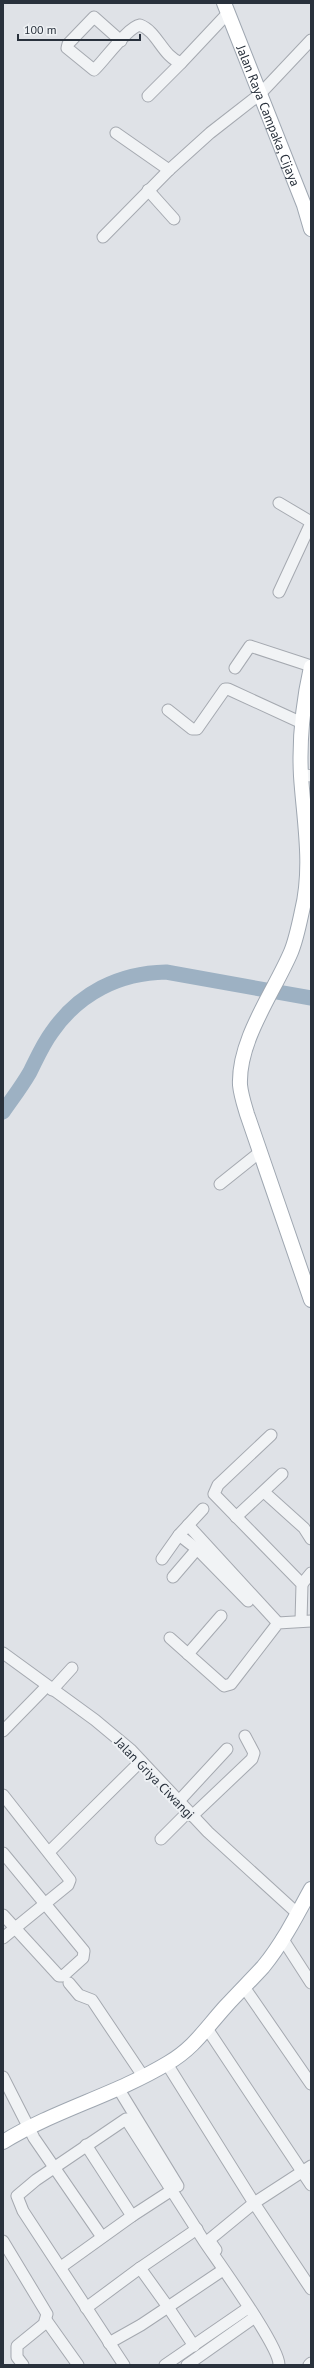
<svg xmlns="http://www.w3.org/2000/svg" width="314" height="2368" viewBox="0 0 314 2368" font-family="'PT Sans',sans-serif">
  <rect width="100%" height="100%" fill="#dfe2e7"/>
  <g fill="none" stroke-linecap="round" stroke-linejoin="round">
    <!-- river -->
    <path stroke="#9db1c3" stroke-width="15" d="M3 1112C12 1099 22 1086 30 1072 37 1058 43 1044 52 1032 79 993 119 973 166 972L311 998"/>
    <defs>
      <g id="minor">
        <path d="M121 41 94 17 68 44 67 48 94 70 96 68C106 58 128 27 140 25 158 32 162 56 181 63L228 13"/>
        <path d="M148 96 181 63"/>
        <path d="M116 133 169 170"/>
        <path d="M148 190 174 219"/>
        <path d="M103 237 169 170 210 133 260 94 311 40"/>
        <path d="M279 503 311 522"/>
        <path d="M279 592 311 523"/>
        <path d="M235 668 250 646 311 666"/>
        <path d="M168 710 192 729H197L225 689H228L302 723"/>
        <path d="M301 774 311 776"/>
        <path d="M220 1184 260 1152"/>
        <path d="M271 1435 218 1485 214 1494 302 1584 301 1621"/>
        <path d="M264 1492 304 1528 311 1539"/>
        <path d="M236 1517 282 1474"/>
        <path d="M188 1525 278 1623"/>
        <path d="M179 1535 197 1549 248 1601"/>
        <path d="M162 1559 179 1535 203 1509"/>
        <path d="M173 1577 197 1549"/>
        <path d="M302 1584 311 1573"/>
        <path d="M170 1638 224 1686 231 1684 278 1623 311 1621"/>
        <path d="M3 1653 95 1720 131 1750 208 1832 298 1914"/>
        <path d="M188 1654 221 1616"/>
        <path d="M52 1690 72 1668"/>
        <path d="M3 1731 47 1686"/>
        <path d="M3 1795 70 1880 68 1885 3 1938"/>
        <path d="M178 1802 227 1749"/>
        <path d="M192 1816 252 1759 254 1753 245 1736"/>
        <path d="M161 1839 188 1812"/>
        <path d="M49 1852 141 1761"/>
        <path d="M3 1853 84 1951 83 1958 63 1976H59L3 1915"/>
        <path d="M282 1938 311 1983"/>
        <path d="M69 1983 79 1995 92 2000 143 2076"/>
        <path d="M244 1987 311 2084"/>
        <path d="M208 2030 311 2185"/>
        <path d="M167 2064 254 2203 311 2289"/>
        <path d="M3 2077 34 2138 102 2237"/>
        <path d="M118 2088 178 2186"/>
        <path d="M86 2145 132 2216"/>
        <path d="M3 2241 47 2314 44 2324 17 2346V2357L23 2365"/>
        <path d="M216 2250 209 2240 254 2203 311 2166"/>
        <path d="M61 2267 132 2216 172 2190"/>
        <path d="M86 2308 140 2268 197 2229"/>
        <path d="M46 2320 78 2365"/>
        <path d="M109 2343 141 2325 168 2307 140 2268"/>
        <path d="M194 2346 168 2307 223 2270"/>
        <path d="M124 2365 23 2211 17 2196 36 2180 126 2119C152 2159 178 2200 204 2241 218 2262 280 2347 279 2365"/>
        <path d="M165 2365 248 2308"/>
        <path d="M187 2365 255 2317"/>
        <path d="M309 2365 311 2363"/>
      </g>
      <g id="major">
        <path id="s1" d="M224 3 304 205 311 229"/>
        <path d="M311 667C303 703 299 739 301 776 304 821 313 866 302 911 299 925 296 940 291 952 274 992 238 1040 240 1085 241 1095 244 1104 247 1114L311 1300"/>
        <path d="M3 2142C55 2110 115 2095 168 2063 194 2048 206 2028 226 2006 238 1993 251 1980 263 1967 282 1944 297 1915 311 1889"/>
      </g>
    </defs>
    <!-- minor casing -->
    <use href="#minor" stroke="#a5a9b0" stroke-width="13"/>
    <!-- major casing -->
    <use href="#major" stroke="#9fa7b1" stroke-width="16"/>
    <!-- minor -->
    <use href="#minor" stroke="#f1f3f5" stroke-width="11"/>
    <!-- major -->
    <use href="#major" stroke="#fff" stroke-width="14"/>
  </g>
  <g text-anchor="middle" stroke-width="4" stroke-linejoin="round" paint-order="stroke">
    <!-- street labels -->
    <g font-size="13" fill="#29313c" stroke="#eef1f4">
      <text dy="5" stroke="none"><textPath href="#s1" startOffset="121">Jalan Raya Campaka, Cijaya</textPath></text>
      <text transform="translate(155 1778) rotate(46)" y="5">Jalan Griya Ciwangi</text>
    </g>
  </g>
  <!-- border -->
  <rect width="314" height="2368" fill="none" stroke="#29313c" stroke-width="8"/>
  <!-- scale -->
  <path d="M18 34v6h122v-6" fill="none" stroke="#29313c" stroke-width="2"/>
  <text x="24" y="34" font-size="12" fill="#29313c" stroke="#eef1f4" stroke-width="3" paint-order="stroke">100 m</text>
</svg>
